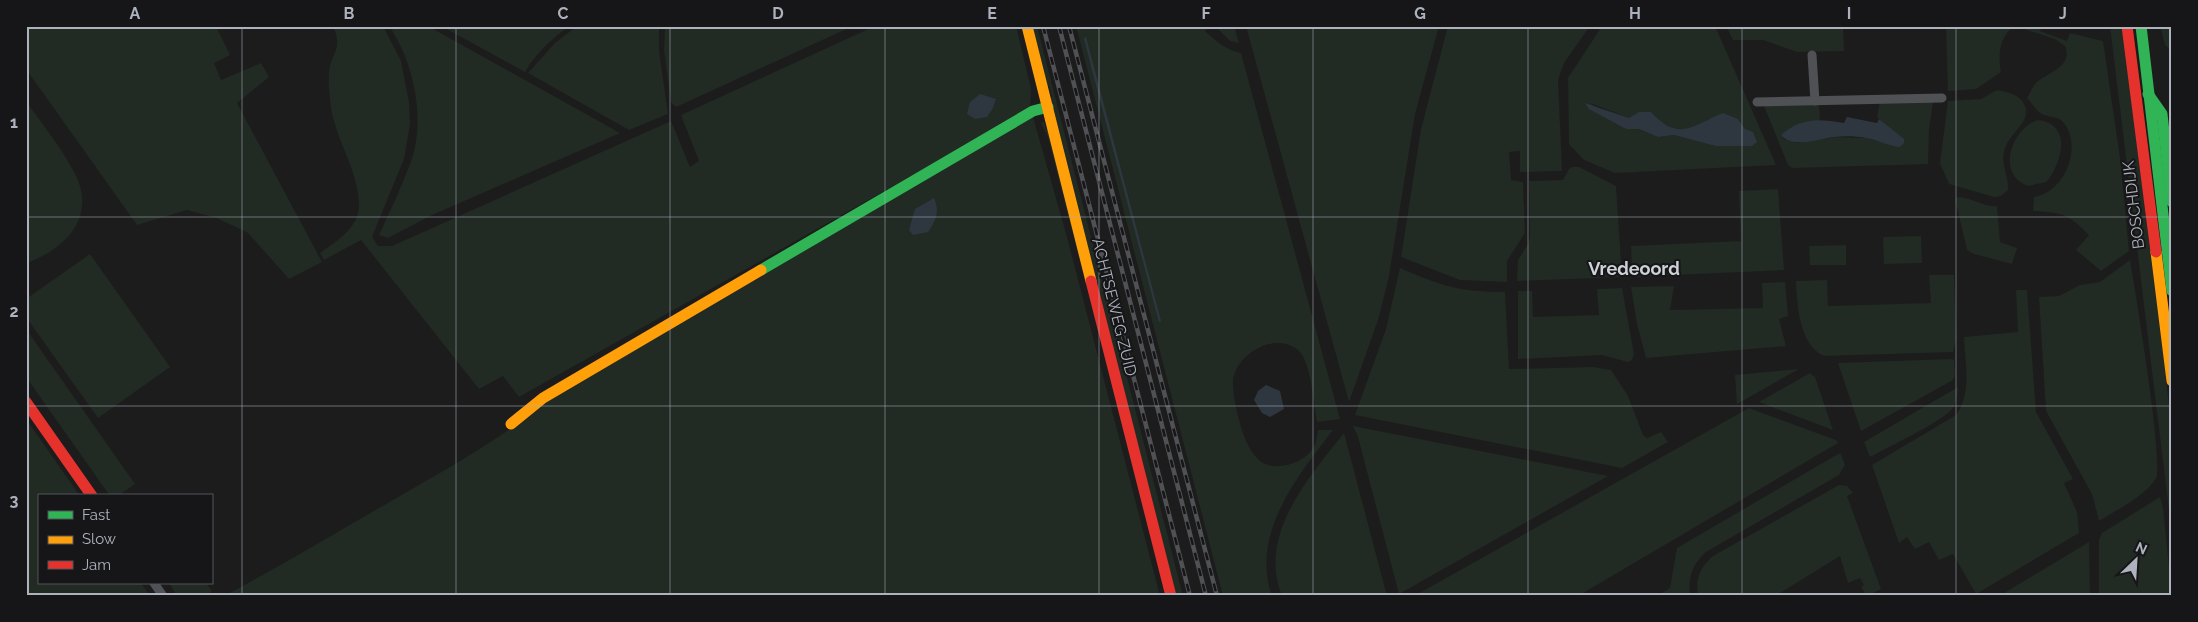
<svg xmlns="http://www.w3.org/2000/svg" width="2198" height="622" viewBox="0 0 2198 622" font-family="Raleway,sans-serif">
  <rect width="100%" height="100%" fill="#1c1c1c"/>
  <!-- green -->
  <g fill="#212a23" fill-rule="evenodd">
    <path d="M26 26H216L230 55 214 63 221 80 261 63 269 77 237 103 322 262 289 279 248 233 217 218 187 210 137 225 26 69Z"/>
    <path d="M333 26H383L401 61 409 102 410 124 404 159 372 237 378 246H392L671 121 690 167 699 161 681 115 875 26H1016L1031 89 1030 109 519 397 503 376 479 389 361 240 324 260 320 253C335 242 357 229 359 208 360 173 336 141 331 108 330 97 328 85 329 74 330 52 344 51 333 26Z"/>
    <path d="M389 26H428L620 133 430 216 388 238 379 235C390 211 402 186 411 161 426 120 414 62 389 26Z"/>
    <path d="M441 26H569C552 39 536 53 525 72Z"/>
    <path d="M577 26H659V51L668 114 629 130 528 73 555 43Z"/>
    <path d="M665 26H853L676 107 671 102 664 50Z"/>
    <path d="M1032 26H1037L1183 596H1176L1050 98 1052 97 1049 86H1047Z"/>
    <path d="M1076 26H1210L1205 31C1217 42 1226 50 1241 53L1340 419 1317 422C1314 405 1311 365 1300 352 1277 328 1231 356 1233 385 1234 405 1243 446 1259 460 1272 472 1300 465 1311 451 1316 445 1317 438 1318 430H1333C1298 476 1250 533 1272 596H1223Z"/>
    <path d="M1215 26H1234L1239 43 1230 41Z"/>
    <path d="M1246 26H1439L1415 114 1389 276 1379 317 1349 402Z"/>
    <path d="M1448 26H1590L1564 63 1558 80 1562 171 1520 172V151L1509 152 1511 180 1523 182 1525 233 1507 261V282L1460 280 1401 257 1421 129Z"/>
    <path d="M1602 26H1715L1776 165 1615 173 1584 160 1569 144 1568 78ZM1590 103 1629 118 1651 112 1660 122 1675 129H1690L1709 119H1738L1745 129 1693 139 1674 135 1658 137 1639 129H1626Z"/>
    <path d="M1726 26H1843L1844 51 1797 52 1763 40H1733Z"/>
    <path d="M1946 26H2041L2040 31 2067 41 2070 33 2103 41 2120 158 2129 251 2101 271 2076 250 2089 235C2067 213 2063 213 2033 211L2034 197C2064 193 2083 148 2064 123 2058 115 2047 118 2040 113 2035 109 2031 102 2027 98 2030 93 2032 88 2035 84 2044 73 2074 68 2065 46L2055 39 2018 27H2013C1999 37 1998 57 2001 72L1976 89 1948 91Z"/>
    <path d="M2110 26H2122L2128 70 2172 429V535Z"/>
    <path d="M2160 26H2172V51L2165 45Z"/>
    <path d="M1997 90C2007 92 2019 94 2024 104 2034 121 2007 134 2004 152 2001 166 2009 176 2008 190L2001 196 1994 197 1949 184 1940 163 1948 101 1981 99Z"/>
    <path d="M26 101C42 124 61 147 74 172 98 215 66 250 26 263Z"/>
    <path d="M1880 101H1933L1929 129 1928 164 1792 168 1788 165 1764 106 1819 103 1820 121 1781 135 1784 139 1797 143 1836 137 1866 138 1895 146 1885 124 1877 117Z"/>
    <path d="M1033 117 1067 237 1160 596H224C279 567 332 535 386 504 441 472 497 442 546 402Z"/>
    <path d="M2038 120C2073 124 2062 164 2046 182L2028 186C1995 175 2012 127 2038 120Z"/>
    <path d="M1044 122 1046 130H1048L1166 596 1048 137 1041 123Z"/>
    <path d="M1572 167H1579L1616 186 1622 277 1517 281 1518 260 1528 244 1530 236 1529 181 1563 180 1569 169Z"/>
    <path d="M1778 189 1784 270 1632 277 1631 246 1741 241 1739 191Z"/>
    <path d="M1958 197C1972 197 1984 208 1997 206L2000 242 2017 248 2012 264 1974 254 1967 250 1956 203 1955 199Z"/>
    <path d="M1921 236 1922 263 1884 264 1883 237Z"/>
    <path d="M1846 245V265H1810L1809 246Z"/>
    <path d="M90 254 170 367 98 418 26 317V299Z"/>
    <path d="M2130 260C2135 290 2164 462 2156 478 2147 495 2115 511 2099 521L2092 494 2046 411 2039 297 2059 296 2080 285 2100 282Z"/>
    <path d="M1400 268C1442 286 1459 292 1505 292L1509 369 1593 367 1611 370 1628 396 1643 435 1647 438 1661 432 1668 442 1622 468 1355 415 1386 329Z"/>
    <path d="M1929 275H1954L1956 340 1953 352 1824 356C1799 345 1797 304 1796 281L1827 280 1828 306 1931 303Z"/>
    <path d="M1785 282 1788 316 1779 319 1786 346 1646 358 1637 324 1631 287 1674 286 1670 310 1763 308 1762 283Z"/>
    <path d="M1622 288 1634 354 1632 360 1628 362 1602 355 1518 359V291H1532L1533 317 1599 315 1597 289Z"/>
    <path d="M2016 290H2027L2036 412 2073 479 2064 483 2077 512 2079 533 1976 594 1953 554 1939 560 1929 542 1915 549 1907 537 1899 543 1872 465 1956 415C1972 394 1965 362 1964 337L2018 332Z"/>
    <path d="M26 329 135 484 118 496H110L26 377Z"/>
    <path d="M1952 359 1954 360 1955 376 1953 380 1861 431 1838 363Z"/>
    <path d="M1799 369 1737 404 1735 375Z"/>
    <path d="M1810 373 1815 377 1833 430 1759 402Z"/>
    <path d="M1958 387C1957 395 1957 403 1952 409 1940 423 1888 447 1870 457L1864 442Z"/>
    <path d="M1749 408 1836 440 1838 443 1578 596H1414Z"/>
    <path d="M26 419 80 496H39V583H141L150 596H26Z"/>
    <path d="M1353 426 1608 476 1399 594 1358 437Z"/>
    <path d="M1344 433 1387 596H1282C1257 535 1309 477 1344 433Z"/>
    <path d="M1838 454H1841L1845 465 1839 475 1706 552C1692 565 1688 577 1690 596H1657L1670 588 1677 548Z"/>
    <path d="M1839 485 1847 486 1853 493 1847 496 1881 589 1867 596 1861 587 1864 585 1860 578 1848 583 1840 556 1775 596H1698C1695 579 1700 567 1713 556Z"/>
    <path d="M2160 497 2163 508 2172 596H2099V540L2102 533Z"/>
    <path d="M2089 542 2090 596H1999Z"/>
    <path d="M169 583H206L212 591 205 596H177Z"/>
  </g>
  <!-- water -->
  <g fill="#2e373f">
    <path d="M1086 37 1161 321 1159 322 1092 70 1084 38Z"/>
    <path d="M980 94 996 99 993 108 987 117 975 119 967 114 970 102Z"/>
    <path d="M1585 103 1629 118 1639 112H1651C1680 143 1692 125 1723 113L1738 119 1745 129 1753 132 1757 142 1752 146H1716L1674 135 1658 137 1639 129H1626L1589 109Z"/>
    <path d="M1847 117 1877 123 1879 119 1904 139V143L1900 147C1888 146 1878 140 1866 138 1856 136 1844 136 1834 137 1819 139 1792 149 1781 135 1802 117 1819 119 1844 123Z"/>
    <path d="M934 198C940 212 936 220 928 232L913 235 909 230 915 209Z"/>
    <path d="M1266 385 1280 391 1284 409 1270 417 1262 413 1254 400 1258 391Z"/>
  </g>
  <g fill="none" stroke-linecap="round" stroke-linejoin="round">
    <!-- street -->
    <g stroke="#505155" stroke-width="9">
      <path d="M1812 55 1815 101"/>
      <path d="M1757 102 1942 98"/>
      <path d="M154 583 163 596"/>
    </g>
    <!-- fast -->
    <g stroke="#30b455" stroke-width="11">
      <path d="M2141 26 2172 291"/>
      <path d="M2148 94 2162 114 2172 202"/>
      <path d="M761 270 1033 111 1048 107"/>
    </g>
    <!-- slow -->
    <g stroke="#ff9f0a" stroke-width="11">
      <path d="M1027 26 1091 281"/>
      <path d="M2156 252 2172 381"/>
      <path d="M511 424 543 398 761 270"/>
    </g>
    <!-- jam -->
    <g stroke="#e5322d" stroke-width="11">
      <path d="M2127 26 2156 252"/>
      <path d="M1091 281 1171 596"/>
      <path d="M26 402 92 496"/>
    </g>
    <defs>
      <g id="rail">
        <path d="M1043 26 1190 596"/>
        <path d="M1059 26 1206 596"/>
        <path d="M1069 26 1217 596"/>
      </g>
    </defs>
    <!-- rail casing -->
    <use href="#rail" stroke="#505154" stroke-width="4.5"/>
    <!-- rail -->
    <use href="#rail" stroke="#161618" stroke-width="2.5" stroke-dasharray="8" stroke-linecap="butt"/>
  </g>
  <!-- grid -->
  <path fill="none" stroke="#adb2bd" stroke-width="1" stroke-opacity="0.55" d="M242 26V596M456 26V596M670 26V596M885 26V596M1099 26V596M1313 26V596M1528 26V596M1742 26V596M1956 26V596M26 217H2172M26 406H2172"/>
  <g text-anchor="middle" stroke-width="4" stroke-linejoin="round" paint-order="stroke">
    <!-- street labels -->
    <g font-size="16" fill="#adb2bd" stroke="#161618">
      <text transform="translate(2133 205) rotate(-97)" y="6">BOSCHDIJK</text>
      <text transform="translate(1115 307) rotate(76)" y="6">ACHTSEWEG ZUID</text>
    </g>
    <!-- neighbourhood labels -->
    <g font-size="18" font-weight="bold" fill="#cfd1d9" stroke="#161618">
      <text x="1634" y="275">Vredeoord</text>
    </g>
  </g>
  <!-- border -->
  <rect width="2198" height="622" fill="none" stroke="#161618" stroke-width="55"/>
  <!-- legend -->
  <rect x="38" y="494" width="175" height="90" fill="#161618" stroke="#52545a"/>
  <rect x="48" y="511" width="25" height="8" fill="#30b455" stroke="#52545a"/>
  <text x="82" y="520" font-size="15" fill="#adb2bd">Fast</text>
  <rect x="48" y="536" width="25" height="8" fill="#ff9f0a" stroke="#52545a"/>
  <text x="82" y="544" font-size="15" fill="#adb2bd">Slow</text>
  <rect x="48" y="561" width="25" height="8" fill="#e5322d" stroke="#52545a"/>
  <text x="82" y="570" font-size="15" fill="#adb2bd">Jam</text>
  <!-- north arrow -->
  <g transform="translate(2136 560) rotate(25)" stroke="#161618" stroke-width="4" paint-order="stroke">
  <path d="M0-4L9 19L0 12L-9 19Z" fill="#adb2bd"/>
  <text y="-8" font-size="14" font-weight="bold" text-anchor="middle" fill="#adb2bd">N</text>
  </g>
  <rect x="28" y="28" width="2142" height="566" fill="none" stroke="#adb2bd" stroke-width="2"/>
  <g font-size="16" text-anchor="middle" font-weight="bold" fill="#adb2bd">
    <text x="135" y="19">A</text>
    <text x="349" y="19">B</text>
    <text x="563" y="19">C</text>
    <text x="778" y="19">D</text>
    <text x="992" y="19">E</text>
    <text x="1206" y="19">F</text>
    <text x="1420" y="19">G</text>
    <text x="1635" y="19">H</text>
    <text x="1849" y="19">I</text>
    <text x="2063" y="19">J</text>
    <text x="14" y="128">1</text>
    <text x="14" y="317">2</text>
    <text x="14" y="506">3</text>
  </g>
</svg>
